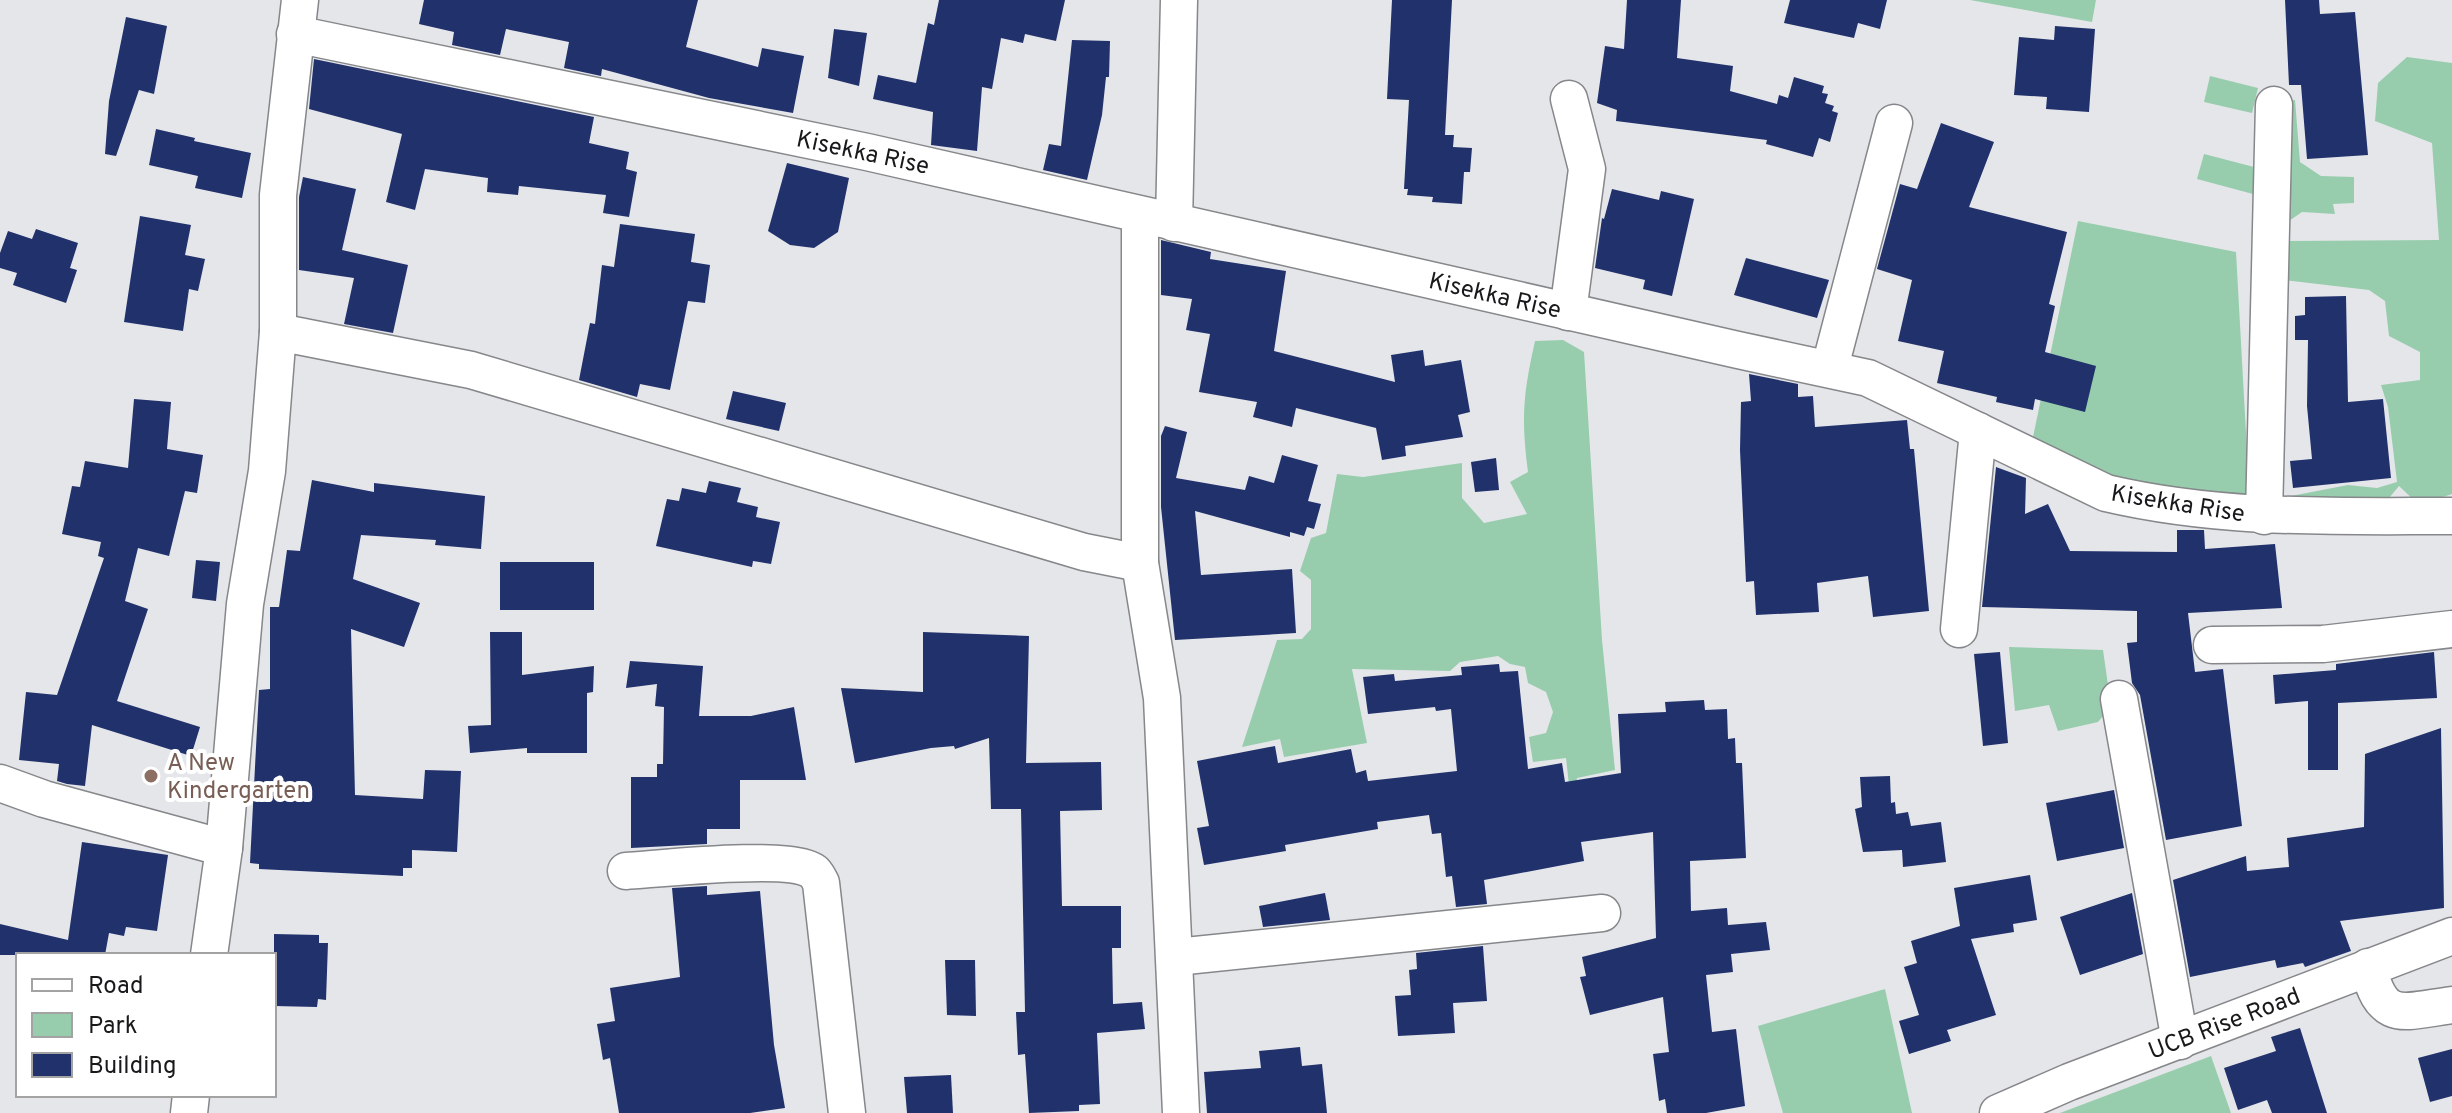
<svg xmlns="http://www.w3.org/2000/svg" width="2452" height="1113" viewBox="0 0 2452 1113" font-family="Overpass,sans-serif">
  <rect width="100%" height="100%" fill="#e5e6ea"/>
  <!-- green -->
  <g fill="#97cdad">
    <path d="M1970 0H2096L2092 22Z"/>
    <path d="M2407 57 2452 63V494L2419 505 2399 486 2379 510 2291 514V496L2348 485 2377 488 2397 482 2388 407 2381 385 2420 380V352L2389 336 2385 301 2369 290 2284 280 2282 241 2439 240 2432 143 2375 121 2378 83Z"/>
    <path d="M2210 76 2258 88 2252 113 2204 102Z"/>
    <path d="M2295 100 2300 162 2321 176 2354 177V203L2333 204 2335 214 2302 212 2280 227 2278 102Z"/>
    <path d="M2204 154 2254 167 2253 194 2197 179Z"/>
    <path d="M2078 221 2236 252 2250 506 2105 480 2032 442Z"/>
    <path d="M1563 340 1584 352 1602 640 1615 770 1577 778 1576 784 1569 785 1566 758 1533 762 1529 737 1546 733 1553 712 1546 692 1528 683 1525 667 1510 664 1498 656 1460 662 1450 671 1352 669 1367 743 1284 757 1280 739 1242 747 1277 640 1302 639 1311 629V580L1300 571 1311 538 1326 533 1337 474 1363 477 1462 463V498L1484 523 1527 514 1510 482 1528 472C1521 418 1523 395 1535 341Z"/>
    <path d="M2009 647 2103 650 2111 706 2098 722 2058 731 2049 705 2015 711Z"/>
    <path d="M1885 989 1912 1113H1783L1758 1026Z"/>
    <path d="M2211 1056 2231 1113H2060Z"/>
  </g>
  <!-- building -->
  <g fill="#21316c">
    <path d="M424 0H698L686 47 758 67 762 48 804 56 793 113 709 98 602 69 601 76 564 68 569 42 506 29 500 55 452 45 454 32 419 24Z"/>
    <path d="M939 0H1065L1056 41 1025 34 1023 43 1001 38 992 89 982 87 977 151 931 145 933 112 873 99 878 75 916 83 928 23 934 25Z"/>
    <path d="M1392 0H1452L1445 135H1454L1453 147 1472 148 1470 172H1464L1462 204 1432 202 1433 197 1407 195 1408 189H1404L1409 100 1387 99Z"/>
    <path d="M1627 0H1681L1677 58 1733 66 1730 91 1777 104 1779 95 1788 98 1794 77 1824 86 1822 93 1828 94 1825 103 1834 106 1832 111 1838 113 1830 142 1819 138 1813 157 1766 144 1767 140 1616 121 1617 110 1597 103 1605 46 1624 49Z"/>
    <path d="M1790 0H1887L1880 29 1858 23 1854 38 1784 23Z"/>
    <path d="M2285 0H2319L2320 14 2355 12 2368 155 2307 159 2301 85H2289Z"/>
    <path d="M126 17 167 26 154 94 139 90 116 156 105 154 109 101Z"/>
    <path d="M2055 26 2095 29 2089 112 2046 109 2047 97 2014 95 2019 37 2054 40Z"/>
    <path d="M834 29 867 33 859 86 828 78Z"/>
    <path d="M1072 40 1110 41 1109 77H1106L1102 115 1087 180 1043 170 1049 144 1061 146Z"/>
    <path d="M314 59 594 117 589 143 629 152 626 169 637 172 629 217 603 213 606 195 519 186 518 195 487 192 488 178 425 169 415 210 386 202 402 134 309 109Z"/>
    <path d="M1941 123 1994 142 1969 207 2067 232 2049 304 2055 306 2045 352 2096 366 2085 412 2035 399 2033 410 1996 402 1997 397 1937 383 1944 351 1898 341 1912 280 1877 269 1900 184 1917 189Z"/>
    <path d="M156 129 195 138 194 141 251 153 242 198 195 188 198 176 149 165Z"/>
    <path d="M787 163 849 178 838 232 814 248 790 245 768 231Z"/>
    <path d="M303 177 356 189 342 250 408 265 393 333 344 324 354 278 299 270V197Z"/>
    <path d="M1612 189 1659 200 1661 191 1694 199 1672 296 1643 289 1645 280 1595 268 1602 218 1604 219Z"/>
    <path d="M140 216 191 225 185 255 205 259 198 291 189 289 183 331 124 322Z"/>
    <path d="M620 224 695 234 691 262 710 265 705 303 688 301 670 390 640 384 637 397 579 380 590 323 595 324 602 265 614 267Z"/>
    <path d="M36 229 78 243 70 268 77 270 66 303 13 285 17 273 0 268V253L8 231 32 239Z"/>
    <path d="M1161 240 1211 252 1210 259 1286 271 1274 351 1395 382 1391 355 1423 350 1425 366 1461 360 1470 412 1458 415 1463 437 1405 446 1406 456 1382 460 1376 428 1296 408 1292 427 1253 417 1257 402 1199 392 1210 334 1186 330 1192 299 1161 295Z"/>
    <path d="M1746 258 1829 280 1817 318 1734 295Z"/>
    <path d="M2346 296 2348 402 2383 399 2391 478 2293 488 2290 461 2312 459 2307 406 2308 340H2295V316L2305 315V297Z"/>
    <path d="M1749 374 1798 384V397L1813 396 1815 427 1907 420 1910 449H1914L1929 611 1873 617 1868 576 1817 583 1819 612 1756 615 1754 581 1746 582 1740 450 1741 402 1751 401Z"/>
    <path d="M733 391 786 403 779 431 726 419Z"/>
    <path d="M134 399 171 402 167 449 203 455 197 493 185 491 169 556 138 548 125 601 148 609 117 701 200 727 191 756 92 725 85 786 67 784 57 781 59 764 19 760 26 692 57 695 104 558 98 556 101 542 62 534 72 486 80 487 85 461 128 468Z"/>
    <path d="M1165 426 1187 432 1176 478 1245 490 1249 476 1274 483 1282 455 1318 465 1308 501 1321 504 1314 529 1307 527 1304 536 1290 532V537L1195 511 1201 575 1292 569 1296 633 1175 640 1161 507V436Z"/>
    <path d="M1496 458 1499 490 1475 492 1471 462Z"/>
    <path d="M1996 467 2026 478 2025 514 2048 504 2070 551 2177 552V530H2204L2205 549 2275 544 2282 608 2188 613 2195 672 2223 669 2242 826 2166 840 2140 695 2132 683 2127 643 2137 642V611L1982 607Z"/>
    <path d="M312 480 374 492V483L485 496 481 549 435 545 436 540 361 535 353 579 420 603 404 647 351 629 355 795 423 799 425 770 461 771 457 852 412 850V868H403V876L259 869V864L250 863 259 690 270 689V607H279L287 550 300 551Z"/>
    <path d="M709 481 741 488 737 502 758 507 756 517 780 522 771 564 753 561 752 567 656 546 667 499 679 501 682 488 706 493Z"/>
    <path d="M196 560 220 562 216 601 192 598Z"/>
    <rect x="500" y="562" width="94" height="48"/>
    <path d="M490 632H522V675L594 666 593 692 587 693V753H527V748L470 753 468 726 491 725Z"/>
    <path d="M923 632 1029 636 1026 763 1101 762 1102 810 1060 811 1062 906H1121V948H1112L1113 1004 1142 1002 1145 1029 1097 1033 1100 1104 1079 1105V1111L1029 1113 1025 1054 1018 1055 1016 1012H1025L1021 809H991L989 738 955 749 954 746 931 748 855 763 841 688 923 692Z"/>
    <path d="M2000 652 2008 743 1983 746 1974 654Z"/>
    <path d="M2434 652 2437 698 2338 703V770H2308V701L2275 704 2273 675 2336 670V664Z"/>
    <path d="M630 661 703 666 699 716H751L794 707 806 780H740V829H707V844L631 848V777H657V764H663L664 707 655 706 657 684 626 688Z"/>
    <path d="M1499 664 1500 672 1518 671 1528 769 1562 763 1565 782 1621 773 1618 714 1666 712 1665 702 1704 700 1705 710 1727 709 1728 739 1735 738 1736 763H1742L1746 858 1690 861 1691 911 1727 908 1728 925 1766 922 1770 950 1731 954 1733 972 1706 975 1712 1032 1736 1029 1745 1106 1706 1113H1667L1665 1099 1659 1101 1653 1054 1669 1052 1663 997 1590 1015 1580 977 1586 976 1582 957 1656 938 1653 832 1581 842 1584 861 1484 880 1487 904 1456 907 1452 876 1446 877 1441 833 1432 834 1429 815 1377 822 1378 829 1285 845 1286 851 1204 865 1197 828 1209 826 1197 761 1275 746 1278 763 1351 749 1356 773 1366 770 1368 781 1457 771 1451 709 1436 711 1435 707 1368 714 1363 677 1394 674 1395 681 1462 675 1461 667Z"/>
    <path d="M2441 728 2444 908 2340 921 2351 951 2305 967 2303 963 2277 968 2275 960 2190 977 2173 880 2246 856 2247 871 2289 867 2287 838 2364 827 2365 754Z"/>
    <path d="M1890 776 1891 803 1895 802 1896 814 1908 812 1911 826 1941 822 1946 862 1903 867 1902 850 1863 852 1855 809 1862 807 1860 777Z"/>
    <path d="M2114 790 2124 848 2057 861 2046 803Z"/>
    <path d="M82 842 168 855 157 931 126 927 124 936 109 933 105 955H0V924L68 940Z"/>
    <path d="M2030 875 2037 920 2013 924 2014 932 1971 939 1996 1015 1947 1030 1951 1041 1909 1054 1899 1021 1919 1015 1904 967 1917 963 1911 941 1960 926 1954 888Z"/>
    <path d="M707 886V895L760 891 774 1045 785 1108 750 1113H619L610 1058 603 1060 597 1024 615 1021 610 988 680 977 672 888Z"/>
    <path d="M1325 893 1330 920 1263 927 1259 906Z"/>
    <path d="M2132 893 2143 954 2080 975 2060 917Z"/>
    <path d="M274 934 319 935V943H328L326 1000 318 999 317 1007 274 1006Z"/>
    <path d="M1483 946 1487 1001 1453 1003 1455 1033 1398 1036 1395 996 1411 995 1409 970 1417 969 1416 953Z"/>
    <path d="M945 960H975L976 1016 947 1015Z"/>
    <path d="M2300 1028 2327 1113H2272L2267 1100 2238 1110 2224 1068 2276 1051 2271 1037Z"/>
    <path d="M1300 1047 1302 1066 1322 1064 1327 1113H1207L1204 1072 1261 1068 1259 1051Z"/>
    <path d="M2452 1049V1096L2430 1102 2418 1058Z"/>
    <path d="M951 1075 953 1113H907L904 1077Z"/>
  </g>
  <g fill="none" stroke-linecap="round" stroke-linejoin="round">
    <defs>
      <g id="street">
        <path d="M295 34 867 152 1738 350 1868 378 2106 493C2221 520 2335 516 2452 516"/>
        <path d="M1140 216V563L1162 698 1181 1113"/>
        <path d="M1174 223 1179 0"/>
        <path d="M1568 312 1587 169 1569 99"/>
        <path d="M278 332V195L300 0"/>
        <path d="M1830 367 1894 123"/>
        <path d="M2264 516 2274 105"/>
        <path d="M1959 629 1978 431"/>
        <path d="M2212 645 2323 644 2452 629"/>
        <path d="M2119 699 2180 1041"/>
        <path d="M0 783 44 799 224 848"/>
        <path d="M626 871C659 869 791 854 814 872 817 875 819 879 821 883L847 1113"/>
        <path d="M209 955 224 848 245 604 267 471 278 332 471 370 1084 552 1140 563"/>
        <path d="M1176 957 1602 913"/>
        <path d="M2368 967C2383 1024 2401 1012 2452 1005"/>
        <path d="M189 1113 191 1095"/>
        <path d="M1998 1113 2069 1082 2452 936"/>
      </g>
    </defs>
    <!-- street casing -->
    <use href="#street" stroke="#85878a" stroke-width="39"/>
    <!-- street -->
    <use href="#street" stroke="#fff" stroke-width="36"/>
  </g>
  <!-- markers -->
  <circle fill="#8d6e63" stroke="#fff" stroke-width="3" cx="151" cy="776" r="8"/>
  <g text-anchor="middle" stroke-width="8" stroke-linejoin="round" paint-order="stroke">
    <!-- street labels -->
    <g font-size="24" fill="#19191b" stroke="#fff">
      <text transform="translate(863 152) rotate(12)" y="8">Kisekka Rise</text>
      <text transform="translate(1495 295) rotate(13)" y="8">Kisekka Rise</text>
      <text transform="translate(2178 503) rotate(9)" y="8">Kisekka Rise</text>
      <text transform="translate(2224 1023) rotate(-21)" y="8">UCB Rise Road</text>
    </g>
    <!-- education labels -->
    <g font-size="24" fill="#785e54" stroke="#fff" text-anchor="start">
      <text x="167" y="770">A New<tspan x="167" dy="28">Kindergarten</tspan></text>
    </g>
  </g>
  <!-- legend -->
  <rect x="16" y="953" width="260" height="144" fill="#ffffff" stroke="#a3a3a4" stroke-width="2"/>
  <rect x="32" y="979" width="40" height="12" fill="#ffffff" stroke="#a3a3a4" stroke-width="2"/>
  <text x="88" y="993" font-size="24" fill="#19191b">Road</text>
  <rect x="32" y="1013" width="40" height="24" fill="#97cdad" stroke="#a3a3a4" stroke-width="2"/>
  <text x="88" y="1033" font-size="24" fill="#19191b">Park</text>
  <rect x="32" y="1053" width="40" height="24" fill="#21316c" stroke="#a3a3a4" stroke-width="2"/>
  <text x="88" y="1073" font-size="24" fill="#19191b">Building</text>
</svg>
